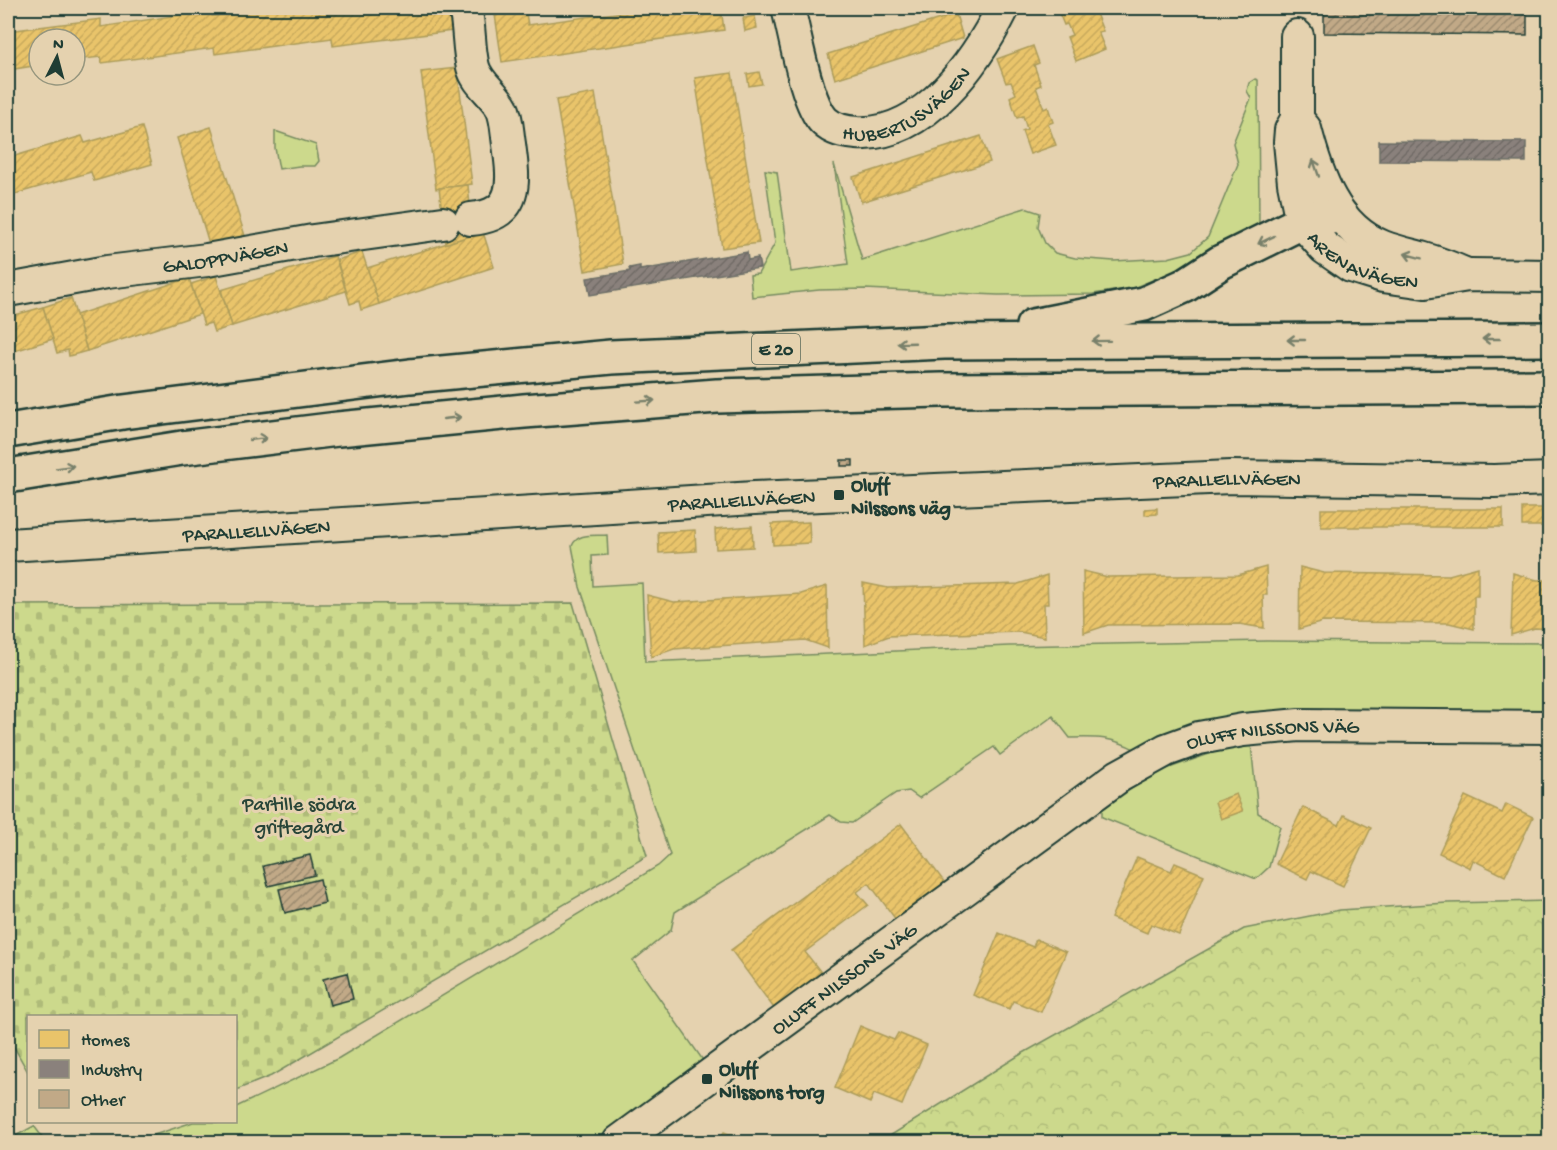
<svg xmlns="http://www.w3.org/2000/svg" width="1557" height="1150" viewBox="0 0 1557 1150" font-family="'Gochi Hand',sans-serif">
  <defs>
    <pattern id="forest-crowns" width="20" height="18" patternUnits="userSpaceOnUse" patternTransform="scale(1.5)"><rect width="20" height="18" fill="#ccd98c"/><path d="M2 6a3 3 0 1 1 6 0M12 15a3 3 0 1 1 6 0" fill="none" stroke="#afbb79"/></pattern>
    <pattern id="cemetery-stones" width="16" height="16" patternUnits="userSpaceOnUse" patternTransform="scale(1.5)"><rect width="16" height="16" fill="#ccd98c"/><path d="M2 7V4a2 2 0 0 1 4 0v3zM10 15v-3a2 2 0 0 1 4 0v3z" fill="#afbb79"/></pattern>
    <pattern id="homes-hatch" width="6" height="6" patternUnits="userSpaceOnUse" patternTransform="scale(1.5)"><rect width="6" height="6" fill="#e9c46a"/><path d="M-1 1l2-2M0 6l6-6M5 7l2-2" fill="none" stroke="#c7a95c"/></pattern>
    <pattern id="industry-hatch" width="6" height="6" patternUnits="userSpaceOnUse" patternTransform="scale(1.5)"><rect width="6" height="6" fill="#8a817c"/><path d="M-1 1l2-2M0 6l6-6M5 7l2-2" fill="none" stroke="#706b66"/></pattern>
    <pattern id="building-hatch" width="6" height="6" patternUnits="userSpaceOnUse" patternTransform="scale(1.5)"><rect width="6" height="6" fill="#c1a987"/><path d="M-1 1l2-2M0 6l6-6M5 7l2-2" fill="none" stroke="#9c8b6f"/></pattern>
  </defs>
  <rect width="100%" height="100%" fill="#e5d2af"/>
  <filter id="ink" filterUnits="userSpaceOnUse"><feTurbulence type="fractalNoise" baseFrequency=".0167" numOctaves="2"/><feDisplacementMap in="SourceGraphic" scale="12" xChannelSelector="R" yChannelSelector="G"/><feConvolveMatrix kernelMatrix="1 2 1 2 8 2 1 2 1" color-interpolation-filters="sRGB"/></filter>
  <g filter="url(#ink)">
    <!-- green -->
    <g fill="#ccd98c" stroke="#768b60" stroke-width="1.5">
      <path d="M1255 79 1258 80 1259 226 1206 256 1175 271 1133 288 1093 294 998 295 865 289 819 290 752 297 750 275 758 274 775 243 765 170 777 172 791 272 848 264 834 164 862 260 1025 208 1040 213 1038 227 1045 243 1055 253 1075 258 1114 261 1168 258 1191 252 1208 237 1238 164 1233 143 1251 98 1247 91 1249 83Z"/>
      <path d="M275 131 316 145 319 161 315 166H299L279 169 275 148Z"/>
      <path d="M607 535 608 555 592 556 593 586 642 583 645 662 1009 646 1266 641 1549 643V715L1136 750C1112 737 1097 737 1070 738L1053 716 1000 755 994 747 919 798 909 791 896 793 852 823 841 822 830 815 675 912 671 930 633 961 705 1063 599 1142H126L148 1137 193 1122H236V1107L339 1058 658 866 670 855 580 587 572 546C577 532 595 536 607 535Z"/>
      <path d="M1251 744 1258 813 1280 826 1269 867 1256 879 1102 817V810L1152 774 1232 746Z"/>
      <path d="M34 1126 46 1142H8V1140Z"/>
    </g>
    <!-- forest -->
    <path fill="url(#forest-crowns)" stroke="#768b60" stroke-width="1.5" d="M1549 901V1142H880L1018 1056 1244 929 1340 910 1447 903Z"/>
    <!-- cemetery -->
    <path fill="url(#cemetery-stones)" stroke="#768b60" stroke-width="1.5" d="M573 603 647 856 271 1076 236 1090V1016H28V1072L8 1036V605Z"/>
    <!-- homes -->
    <g fill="url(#homes-hatch)" stroke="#ac9c5a" stroke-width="1.5">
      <path d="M282 8H448L452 31 333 46 332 38 215 54 214 48 102 63 101 57 75 60V39H39V65L8 70V31L101 19V27L211 10 212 16Z"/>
      <path d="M494 8H525L528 25 652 8H721L724 30 502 62Z"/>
      <path d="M1057 8H1088L1090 13 1095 11 1103 31 1098 32 1105 49 1076 61 1067 37 1072 35 1067 24 1064 25Z"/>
      <path d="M956 14 963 38 835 79 828 54Z"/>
      <path d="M755 16 757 28 745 31 743 18Z"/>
      <path d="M1033 46 1039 63 1034 65 1041 85 1036 87 1044 109 1048 107 1053 122 1048 124 1056 145 1030 154 1022 131 1027 129 1023 116 1017 118 1010 97 1016 94 1011 82 1006 83 997 59Z"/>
      <path d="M457 68 472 184 436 189 421 72Z"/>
      <path d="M759 72 762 84 749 86 747 74Z"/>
      <path d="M732 73 759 243 722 248 695 78Z"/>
      <path d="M595 93 623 264 585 271 556 100Z"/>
      <path d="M142 127 152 164 94 181 91 172 8 196V158L82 136 85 143Z"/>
      <path d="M211 127 246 239 211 250 177 138Z"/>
      <path d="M981 136 990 162 861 202 853 177Z"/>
      <path d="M468 185 473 235 446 244 439 188Z"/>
      <path d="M483 232 494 267 379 304 367 268Z"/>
      <path d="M362 252 379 304 361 310 359 301 350 304 337 260Z"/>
      <path d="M335 256 346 291 232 326 221 290Z"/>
      <path d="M216 276 232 326 214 332 211 323 204 325 191 284Z"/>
      <path d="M189 278 200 314 87 351 76 315Z"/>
      <path d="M71 298 87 351 69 356 68 350 57 353 43 307Z"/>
      <path d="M43 307 53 339 8 353V317Z"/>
      <path d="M1157 508V514L1145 515V509Z"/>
      <rect x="1522" y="508" width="28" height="18"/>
      <rect x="1321" y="509" width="182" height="18"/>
      <path d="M809 522 810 543 773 545 772 524Z"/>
      <path d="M752 526 753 547 716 549 715 529Z"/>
      <path d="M695 530 696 551 659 553 658 532Z"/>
      <path d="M1266 567 1267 595H1263L1264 628 1239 624 1108 625 1084 633 1083 571 1108 577 1238 575Z"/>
      <path d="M1300 567 1324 573 1449 575 1478 567V596H1474V629L1449 623 1323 622 1299 629Z"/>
      <path d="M1513 573 1537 580H1550V629L1535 628 1511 635Z"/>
      <path d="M1047 575 1048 604H1044L1045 637 1020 632 889 636 865 645 863 583 888 588 1018 584Z"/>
      <path d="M827 586 828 648 805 640 674 649 651 657 647 595 674 602 801 594Z"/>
      <path d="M1236 794 1243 811 1221 819 1215 802Z"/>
      <path d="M1465 796 1502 813 1506 804 1533 817 1505 876 1473 860 1470 868 1439 853Z"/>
      <path d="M1303 807 1339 825 1344 815 1371 828 1343 886 1311 871 1307 879 1276 864Z"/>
      <path d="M901 824 948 887 899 924 869 883 857 892 868 905 805 952 824 976 776 1011 731 950Z"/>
      <path d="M1137 857 1171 871 1175 863 1204 875 1179 935 1151 924 1147 933 1111 918Z"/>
      <path d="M999 933 1033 947 1036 939 1066 952 1041 1012 1013 1001 1009 1009 973 995Z"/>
      <path d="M860 1026 894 1040 898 1033 927 1045 902 1105 874 1094 870 1103 835 1088Z"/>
      <path d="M724 1132 749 1142H719Z"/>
    </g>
    <!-- industry -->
    <g fill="url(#industry-hatch)" stroke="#6a6d66" stroke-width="1.5">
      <path d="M1379 141 1526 142V162L1379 161Z"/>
      <path d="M747 252 748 260 758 258 760 268 590 295 587 278 630 271 629 268 640 266V270Z"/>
    </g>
    <!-- building -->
    <g fill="url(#building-hatch)" stroke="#1f3d34" stroke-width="1.5">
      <path d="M1324 8H1520L1527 15V35L1324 33Z"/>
      <rect x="841" y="460" width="12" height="6"/>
      <path d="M310 855 315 875 268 886 263 866Z"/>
      <path d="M320 879 325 903 285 913 279 889Z"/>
      <path d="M347 973 353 999 330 1005 323 979Z"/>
    </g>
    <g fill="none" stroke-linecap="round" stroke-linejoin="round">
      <defs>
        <g id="minor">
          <path d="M465 8C470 27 468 48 473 67 477 83 494 93 502 108 507 118 507 132 509 144 514 181 519 215 471 219"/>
          <path id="s1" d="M788 8C795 34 806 103 824 121 833 130 845 132 857 133 925 137 977 60 1003 8"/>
          <path id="s2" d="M1297 36V119L1291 130 1290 142 1294 183 1302 222 1325 248 1351 266 1383 276 1425 282 1468 275 1550 276"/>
          <path d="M1300 123 1305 129C1317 176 1335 229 1383 247 1396 252 1410 255 1424 259 1438 263 1453 269 1467 275"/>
          <path id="s3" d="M8 290 107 272 207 260 313 241 443 223"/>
          <path id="s4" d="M8 545 754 498 1231 477 1494 481 1550 479"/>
          <path id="s5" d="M619 1142 1119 776 1166 750 1199 738 1243 730 1299 725 1550 727"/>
        </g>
        <g id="highway">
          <path d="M1033 326 1144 304 1184 286 1221 262 1302 222 1318 218 1341 216"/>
          <path d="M8 431 123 412 410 376 611 357 944 342 1550 339"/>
          <path d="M8 476 182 448 338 429 524 411 717 396 941 390 1550 387"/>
        </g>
      </defs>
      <!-- minor casing -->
      <use href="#minor" stroke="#1f3d34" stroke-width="36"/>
      <!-- highway casing -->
      <use href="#highway" stroke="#1f3d34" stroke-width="38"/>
      <!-- minor -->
      <use href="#minor" stroke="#e5d2af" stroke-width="32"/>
      <!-- highway -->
      <use href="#highway" stroke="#e5d2af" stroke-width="33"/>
    </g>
    <!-- one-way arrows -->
    <defs><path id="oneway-shaft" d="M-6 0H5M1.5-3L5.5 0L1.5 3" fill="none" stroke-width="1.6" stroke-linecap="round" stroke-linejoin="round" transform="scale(1.5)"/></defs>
    <g stroke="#78806b">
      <use href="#oneway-shaft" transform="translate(1316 168) rotate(-109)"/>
      <use href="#oneway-shaft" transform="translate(1266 240) rotate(154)"/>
      <use href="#oneway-shaft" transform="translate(1413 256) rotate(-165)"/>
      <use href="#oneway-shaft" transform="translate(1491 339) rotate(180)"/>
      <use href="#oneway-shaft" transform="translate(1296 340) rotate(180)"/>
      <use href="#oneway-shaft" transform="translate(1101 341) rotate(179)"/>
      <use href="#oneway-shaft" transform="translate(906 343) rotate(178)"/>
      <use href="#oneway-shaft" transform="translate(646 401) rotate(-4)"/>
      <use href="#oneway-shaft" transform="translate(452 418) rotate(-6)"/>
      <use href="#oneway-shaft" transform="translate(258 439) rotate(-7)"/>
      <use href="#oneway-shaft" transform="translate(65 467) rotate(-9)"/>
    </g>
  </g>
  <!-- markers -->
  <g fill="#1f3d34" stroke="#e5d2af" stroke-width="2">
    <rect x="833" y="489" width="12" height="12" rx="3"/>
    <rect x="701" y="1073" width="12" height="12" rx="3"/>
  </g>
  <g text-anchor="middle" stroke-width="6" stroke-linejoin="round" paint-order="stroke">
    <!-- shield labels -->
    <rect fill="#e5d2af" stroke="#5a6a59" stroke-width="1.5" x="752" y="334" width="48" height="30" rx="4.5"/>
    <g font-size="18" font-weight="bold" fill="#1f3d34">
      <text x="776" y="355">E 20</text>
    </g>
    <!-- street labels -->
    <g font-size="20" fill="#1f3d34" stroke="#e5d2af">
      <text dy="7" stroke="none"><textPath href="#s1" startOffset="214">HUBERTUSVÄGEN</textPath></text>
      <text dy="7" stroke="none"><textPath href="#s2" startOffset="264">ARENAVÄGEN</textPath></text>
      <text dy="7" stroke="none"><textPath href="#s3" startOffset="220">GALOPPVÄGEN</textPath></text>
      <text dy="7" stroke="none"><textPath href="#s4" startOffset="1221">PARALLELLVÄGEN</textPath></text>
      <text dy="7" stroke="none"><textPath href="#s4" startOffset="735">PARALLELLVÄGEN</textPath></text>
      <text dy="7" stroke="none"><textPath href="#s4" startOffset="249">PARALLELLVÄGEN</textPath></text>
      <text dy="7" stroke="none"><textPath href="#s5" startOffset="782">OLUFF NILSSONS VÄG</textPath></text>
      <text dy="7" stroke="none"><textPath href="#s5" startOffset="278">OLUFF NILSSONS VÄG</textPath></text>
    </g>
    <!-- poi labels -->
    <g font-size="20" font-weight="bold" fill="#1f3d34" stroke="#e5d2af" text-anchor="start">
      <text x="851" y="491">Oluff<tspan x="851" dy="23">Nilssons väg</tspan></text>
      <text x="719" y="1075">Oluff<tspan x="719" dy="23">Nilssons torg</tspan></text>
    </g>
    <!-- park labels -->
    <g font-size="20" fill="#284538" stroke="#e5d2af">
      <text x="299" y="810">Partille södra<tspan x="299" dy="23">griftegård</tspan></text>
    </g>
  </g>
  <!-- margin -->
  <rect width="1557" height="1150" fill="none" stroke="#e5d2af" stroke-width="30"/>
  <rect x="15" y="15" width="1527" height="1120" fill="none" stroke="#1f3d34" stroke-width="2" filter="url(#ink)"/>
  <!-- legend -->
  <rect x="27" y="1015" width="210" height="108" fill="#e5d2af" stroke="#96967e" stroke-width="1.5"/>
  <rect x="39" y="1030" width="30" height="18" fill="#e9c46a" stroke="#96967e" stroke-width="1.5"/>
  <text x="81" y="1045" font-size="18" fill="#1f3d34">Homes</text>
  <rect x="39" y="1060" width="30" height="18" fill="#8a817c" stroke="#96967e" stroke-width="1.5"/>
  <text x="81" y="1075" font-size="18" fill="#1f3d34">Industry</text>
  <rect x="39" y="1090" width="30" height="18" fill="#c1a987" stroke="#96967e" stroke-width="1.5"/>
  <text x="81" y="1105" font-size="18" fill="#1f3d34">Other</text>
  <!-- north arrow -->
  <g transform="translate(57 57) rotate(6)"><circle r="28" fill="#e5d2af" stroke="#96967e" stroke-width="1.5"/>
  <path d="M0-4.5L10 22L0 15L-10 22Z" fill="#1f3d34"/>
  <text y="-9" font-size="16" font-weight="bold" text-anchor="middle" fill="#1f3d34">N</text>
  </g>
</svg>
